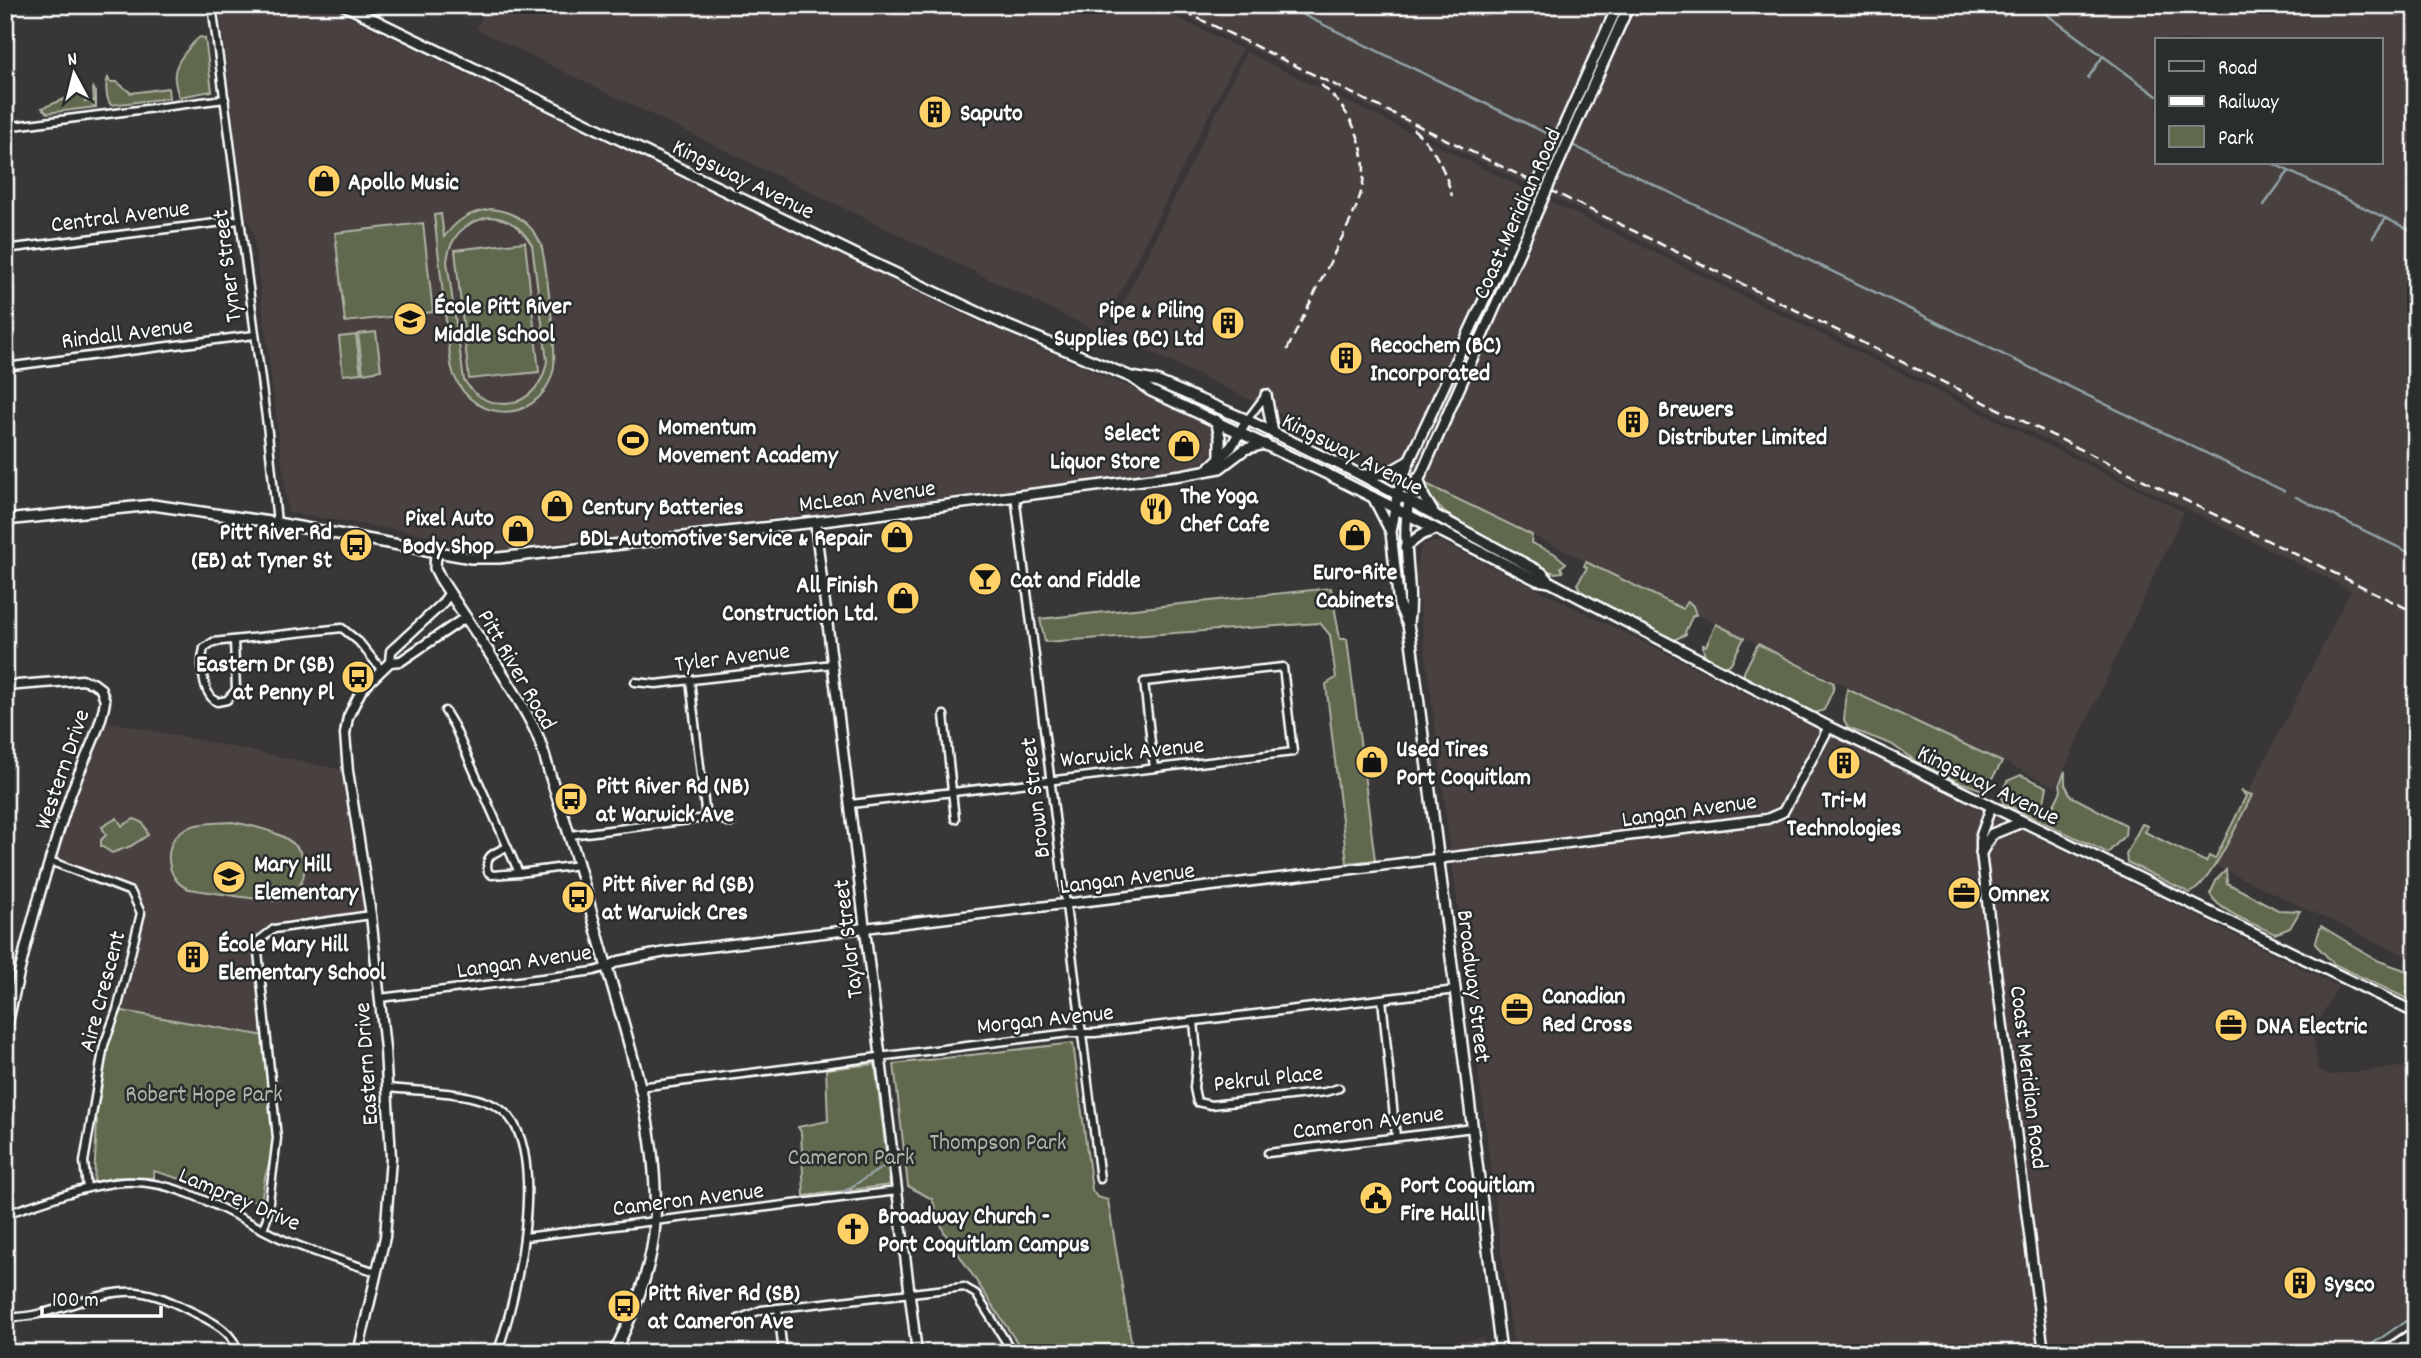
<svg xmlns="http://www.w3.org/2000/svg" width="2421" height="1358" viewBox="0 0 2421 1358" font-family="Dekko,sans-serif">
  <rect width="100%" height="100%" fill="#383636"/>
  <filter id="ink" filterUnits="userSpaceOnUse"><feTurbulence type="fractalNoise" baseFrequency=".0143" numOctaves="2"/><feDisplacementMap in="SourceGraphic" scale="14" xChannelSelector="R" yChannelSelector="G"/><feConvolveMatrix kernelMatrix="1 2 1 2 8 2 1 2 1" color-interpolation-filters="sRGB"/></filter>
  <g filter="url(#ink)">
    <!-- built -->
    <g fill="#484140" fill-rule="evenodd">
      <path d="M219 5H325L975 320 1199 417 1209 424 1214 432 1216 441 1215 450 1201 464 1177 470 1139 472 1134 475 585 541 580 539 503 551H487L486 544 288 513 253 231 245 214Z"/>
      <path d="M488 5H1151L1242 49 1100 333 476 29Z"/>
      <path d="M1163 5H2416V961L2212 864 2351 590ZM2157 40H2381V163H2157Z"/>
      <path d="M1246 52 2184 512 2056 787 1109 332Z"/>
      <path d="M1440 541 2338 986 2313 1032 2318 1069 2329 1075 2416 1065V1312L2353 1353H1514L1415 570 1422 544Z"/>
      <path d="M107 721 348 771 371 915 274 929 257 941 266 1036 117 1010 141 913 131 892 52 862Z"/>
      <path d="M1483 1338 1485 1353H1363Z"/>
    </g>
    <!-- green -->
    <g fill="#60684e" stroke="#b0b4a6" stroke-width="2" fill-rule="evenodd">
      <path d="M200 37 205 38 212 91 179 97C173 79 172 69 184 54 189 48 194 41 200 37Z"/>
      <path d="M108 78 110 82H117L131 93 168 88 169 98 111 105C106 99 105 85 108 78Z"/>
      <path d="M93 88 96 92V107L47 113 42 108 79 93 84 96 85 102 94 101Z"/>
      <path d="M491 209C516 212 530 222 541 244 546 264 558 356 553 372 537 429 464 423 451 365L434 215 441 214 444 237C457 220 469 212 491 209ZM489 217C509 218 521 227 532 245L547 361C540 407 490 420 464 380L447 261C450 236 465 222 489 217Z"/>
      <path d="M423 223 433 312 345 322 335 233Z"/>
      <path d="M525 242 539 372 469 379 455 250Z"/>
      <path d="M376 332 381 370 363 373 358 334Z"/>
      <path d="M356 335 361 373 343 375 339 337Z"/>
      <path d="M1426 484 1532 535 1531 543 1554 553 1566 563 1561 567 1563 572 1555 573 1532 565 1444 512 1429 497Z"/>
      <path d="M1586 562 1683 609 1688 601 1693 606 1696 615H1693L1685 632 1686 634 1672 641 1582 593 1577 584 1587 568 1584 566Z"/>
      <path d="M1331 588 1340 639H1347L1375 860 1347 863 1326 684 1336 678 1330 635 1320 623 1045 642 1040 619Z"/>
      <path d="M1716 624 1744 638 1731 663 1724 669C1712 662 1703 660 1703 645L1706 646Z"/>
      <path d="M1758 644 1834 683 1833 690 1824 710 1815 713 1744 677V672Z"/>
      <path d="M1847 689 2002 762C1998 769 1987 787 1983 790L1956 781 1917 762 1891 744 1848 728 1844 721Z"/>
      <path d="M2065 771V784L2071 796 2126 825 2125 835 2108 853 2003 803 2001 795 2007 781 2021 775 2047 787 2042 811 2049 815 2061 791 2060 783Z"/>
      <path d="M2241 791 2252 795C2241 817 2210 885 2190 893L2127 862 2126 854 2142 824 2148 826 2145 832 2206 862 2209 856 2215 859 2246 796Z"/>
      <path d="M117 818 122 826 134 819C144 822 145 825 148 835L131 846 112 853 101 846V840L106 835 102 827Z"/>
      <path d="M232 822C261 827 314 837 303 878 300 888 291 897 281 900 271 903 204 891 189 889 166 882 161 843 183 830 197 822 216 823 232 822Z"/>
      <path d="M2226 870 2227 883 2278 910 2300 911 2290 928 2275 934C2257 925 2219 912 2210 894L2217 879Z"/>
      <path d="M2321 926 2379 961 2416 974V1003L2334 964 2315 944Z"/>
      <path d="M117 1010 266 1036 277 1138 265 1177 261 1203 154 1171V1178L115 1177 94 1182 97 1120 91 1118Z"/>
      <path d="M1073 1043 1092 1190 1097 1197 1108 1200 1133 1353H1024L944 1232 932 1199 908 1186 894 1064Z"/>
      <path d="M875 1064 890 1185 804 1196 801 1132 798 1127 828 1121 826 1069Z"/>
    </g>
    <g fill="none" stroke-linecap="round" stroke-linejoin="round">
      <!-- stream -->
      <g stroke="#92a3a7" stroke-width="2.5">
        <path d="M1283 5 1554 137"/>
        <path d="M2034 5 2157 96"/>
        <path d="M2004 16 2013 5"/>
        <path d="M2088 78 2103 56"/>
        <path d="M1570 144 2284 491"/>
        <path d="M2272 163 2416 233"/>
        <path d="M2264 205 2289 171"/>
        <path d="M2373 237 2386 218"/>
        <path d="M2296 497 2416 556"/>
        <path d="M840 1194 883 1167"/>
        <path d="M2359 1353 2416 1314"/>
      </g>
      <defs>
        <g id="minor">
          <path d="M212 5 268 433 277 523"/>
          <path d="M5 127 225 99"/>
          <path d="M5 249 240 220"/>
          <path d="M5 367 254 335"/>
          <path d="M1247 420 1266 395"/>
          <path d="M1015 495 1100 1179"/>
          <path d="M234 640 236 690 227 700 217 702C202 694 200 663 204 648L213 642 342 628 359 642 381 669"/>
          <path d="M690 680 706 818"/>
          <path d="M635 682 656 684 833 664"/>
          <path d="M445 711 454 726 519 873 579 865"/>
          <path d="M944 715 955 819"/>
          <path d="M851 804 1293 752 1283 667 1144 682 1154 768"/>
          <path d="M570 835 706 818H717L731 823"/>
          <path d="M507 847C494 853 484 855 488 872L492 875 519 873"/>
          <path d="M50 861 131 892 141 913 117 1010 104 1045 84 1162 87 1188"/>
          <path d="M380 998 550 977 594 971 607 967"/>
          <path d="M1382 999 1396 1137"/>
          <path d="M1194 1021 1197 1054 1194 1088 1197 1102 1211 1105 1325 1092 1339 1088"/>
          <path d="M639 1087 1070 1033H1095L1456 990"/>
          <path d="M389 1088C421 1092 477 1090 503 1111 551 1149 516 1303 497 1353"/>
          <path d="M1268 1153 1473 1128"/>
          <path d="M5 1214C44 1202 84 1185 124 1182 180 1179 231 1215 280 1238 310 1252 344 1261 376 1272"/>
          <path d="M263 1229 267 1218 277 1138 257 942 274 929 371 915"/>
          <path d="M525 1237 897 1191"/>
          <path d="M778 1308 783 1353"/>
          <path d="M5 1317C50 1320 96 1288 137 1292 158 1294 178 1305 197 1314 215 1323 233 1332 239 1353"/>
          <path d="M738 1319 761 1310 964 1287 976 1294 1013 1353"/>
        </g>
        <g id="tertiary">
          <path d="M815 522 917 1353"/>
          <path d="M390 662 391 651 441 605 449 594"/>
          <path d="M5 686 82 680 93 683 101 689 105 701C101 730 80 767 70 796 44 875 21 956 5 1038"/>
          <path d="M1991 807 1981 835V853L2044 1353"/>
          <path d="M607 967 619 961 666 952 1767 819 1783 812 1829 727"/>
          <path d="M358 1353 385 1237 391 1158 385 1049 371 915 348 771 345 734 348 717 362 689 390 662 401 661 466 617"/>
        </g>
        <g id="secondary">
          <path d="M344 5 869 261 1001 323 1131 377 1156 381 1247 420 1361 475 1542 573 1550 582 1829 727 2416 1013"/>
          <path d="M1134 379 1151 391 1327 474 1537 580 1550 582"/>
          <path d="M1266 395 1273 433"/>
          <path d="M1216 420 1220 437V458"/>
          <path d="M1207 470 1231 447 1247 420"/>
          <path d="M1361 475 1386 474 1409 461"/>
          <path d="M1418 478 1424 497 1436 517"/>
          <path d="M1373 497 1390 530"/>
          <path d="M5 520 153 505 277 523 471 558H499L815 522 1182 475 1220 468 1245 449 1265 444"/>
          <path d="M1405 547 1421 535 1435 529"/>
          <path d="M436 552 435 568 440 578C471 627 506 674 533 726 542 742 546 763 552 781 567 826 581 872 593 918 619 1016 660 1119 655 1222 653 1267 634 1313 614 1353"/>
          <path d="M1408 623C1414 583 1400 543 1409 502L1535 216"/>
          <path d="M1981 853 1992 834 2022 822"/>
          <path d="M1501 1353 1411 641 1408 625 1399 605 1391 532 1397 496 1409 461 1525 212"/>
        </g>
        <g id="trunk">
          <path d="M2385 1353 2416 1332"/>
          <path d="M2411 1353 2416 1350"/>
        </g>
      </defs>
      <!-- minor casing -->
      <use href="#minor" stroke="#fff" stroke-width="11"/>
      <!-- tertiary casing -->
      <use href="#tertiary" stroke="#fff" stroke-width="13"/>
      <!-- secondary casing -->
      <use href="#secondary" stroke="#fff" stroke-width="14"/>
      <!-- trunk casing -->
      <use href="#trunk" stroke="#fff" stroke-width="16"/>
      <!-- minor -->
      <use href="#minor" stroke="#2a2d2e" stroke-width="6"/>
      <!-- tertiary -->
      <use href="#tertiary" stroke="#2a2d2e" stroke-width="8"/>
      <!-- secondary -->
      <use href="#secondary" stroke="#2a2d2e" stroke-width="9"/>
      <!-- trunk -->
      <use href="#trunk" stroke="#2a2d2e" stroke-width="10"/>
      <!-- rail -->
      <g stroke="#fff" stroke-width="2.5" stroke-dasharray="10 5" stroke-linecap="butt">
        <path d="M1171 5 2416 613"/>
        <path d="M1413 129C1434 146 1445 170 1452 196"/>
        <path d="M1287 350C1302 319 1317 289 1332 258 1341 238 1353 219 1359 199 1374 156 1353 111 1320 84"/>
      </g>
      <defs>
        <g id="secondary-bridge">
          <path d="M1525 212 1618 5"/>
          <path d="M1535 216 1629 5"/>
        </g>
      </defs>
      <!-- secondary-bridge casing -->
      <use href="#secondary-bridge" stroke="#fff" stroke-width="14" stroke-linecap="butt"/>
      <!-- secondary-bridge -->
      <use href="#secondary-bridge" stroke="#2a2d2e" stroke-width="9"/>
    </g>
  </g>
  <!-- icons -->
  <defs>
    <symbol id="building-disc" viewBox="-11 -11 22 22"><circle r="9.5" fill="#ffd166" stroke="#2a2d2e"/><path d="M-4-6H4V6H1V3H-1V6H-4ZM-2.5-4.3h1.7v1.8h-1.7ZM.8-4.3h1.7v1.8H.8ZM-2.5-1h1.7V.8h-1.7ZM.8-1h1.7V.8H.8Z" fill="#111"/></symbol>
    <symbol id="shop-disc" viewBox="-11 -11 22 22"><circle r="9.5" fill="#ffd166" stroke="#2a2d2e"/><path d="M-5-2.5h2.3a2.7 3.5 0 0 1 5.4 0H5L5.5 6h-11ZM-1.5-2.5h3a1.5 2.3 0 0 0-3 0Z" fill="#111"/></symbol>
    <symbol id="school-disc" viewBox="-11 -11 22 22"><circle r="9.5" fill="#ffd166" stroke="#2a2d2e"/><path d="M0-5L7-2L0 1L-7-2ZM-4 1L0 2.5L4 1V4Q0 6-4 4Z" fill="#111"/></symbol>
    <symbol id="stadium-disc" viewBox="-11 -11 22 22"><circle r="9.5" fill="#ffd166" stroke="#2a2d2e"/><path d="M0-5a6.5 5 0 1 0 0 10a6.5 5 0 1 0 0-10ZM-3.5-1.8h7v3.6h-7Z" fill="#111"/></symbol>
    <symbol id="restaurant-disc" viewBox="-11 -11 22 22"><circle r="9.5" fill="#ffd166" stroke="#2a2d2e"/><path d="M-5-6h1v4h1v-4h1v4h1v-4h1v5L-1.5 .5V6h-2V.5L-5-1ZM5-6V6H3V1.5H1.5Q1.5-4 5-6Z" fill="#111"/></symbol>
    <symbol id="bus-disc" viewBox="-11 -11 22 22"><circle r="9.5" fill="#ffd166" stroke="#2a2d2e"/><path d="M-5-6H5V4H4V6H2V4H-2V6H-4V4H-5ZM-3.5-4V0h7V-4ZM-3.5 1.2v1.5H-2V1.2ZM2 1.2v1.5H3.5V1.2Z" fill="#111"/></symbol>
    <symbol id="bar-disc" viewBox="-11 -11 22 22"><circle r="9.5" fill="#ffd166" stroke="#2a2d2e"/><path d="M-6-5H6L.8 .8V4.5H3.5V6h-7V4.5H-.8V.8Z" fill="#111"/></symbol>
    <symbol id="office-disc" viewBox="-11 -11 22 22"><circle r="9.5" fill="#ffd166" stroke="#2a2d2e"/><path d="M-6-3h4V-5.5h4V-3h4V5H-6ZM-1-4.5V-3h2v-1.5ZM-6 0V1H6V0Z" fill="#111"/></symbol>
    <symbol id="civic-disc" viewBox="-11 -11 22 22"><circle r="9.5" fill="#ffd166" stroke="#2a2d2e"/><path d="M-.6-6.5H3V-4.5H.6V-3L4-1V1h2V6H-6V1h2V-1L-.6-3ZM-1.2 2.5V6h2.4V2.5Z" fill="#111"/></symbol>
    <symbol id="church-disc" viewBox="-11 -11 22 22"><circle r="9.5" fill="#ffd166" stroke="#2a2d2e"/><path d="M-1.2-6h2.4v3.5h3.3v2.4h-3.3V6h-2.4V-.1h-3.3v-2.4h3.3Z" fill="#111"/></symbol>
  </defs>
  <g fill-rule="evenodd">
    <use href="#building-disc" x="916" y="93" width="38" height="38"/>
    <use href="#shop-disc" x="305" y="162" width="38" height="38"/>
    <use href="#school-disc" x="391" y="300" width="38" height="38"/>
    <use href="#building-disc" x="1209" y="304" width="38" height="38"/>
    <use href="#building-disc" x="1327" y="339" width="38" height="38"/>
    <use href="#building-disc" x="1614" y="403" width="38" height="38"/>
    <use href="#stadium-disc" x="614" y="421" width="38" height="38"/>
    <use href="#shop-disc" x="1165" y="427" width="38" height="38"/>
    <use href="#shop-disc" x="538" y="487" width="38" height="38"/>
    <use href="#restaurant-disc" x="1137" y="490" width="38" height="38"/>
    <use href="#shop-disc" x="499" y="512" width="38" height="38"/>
    <use href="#shop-disc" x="1336" y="516" width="38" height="38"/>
    <use href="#shop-disc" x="878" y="518" width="38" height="38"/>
    <use href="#bus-disc" x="337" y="526" width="38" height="38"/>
    <use href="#bar-disc" x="966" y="560" width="38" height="38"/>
    <use href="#shop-disc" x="884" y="579" width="38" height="38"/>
    <use href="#bus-disc" x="339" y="658" width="38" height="38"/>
    <use href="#shop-disc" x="1353" y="743" width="38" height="38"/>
    <use href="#building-disc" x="1825" y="744" width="38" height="38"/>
    <use href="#bus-disc" x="552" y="780" width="38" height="38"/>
    <use href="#school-disc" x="210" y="858" width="38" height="38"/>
    <use href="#office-disc" x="1945" y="874" width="38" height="38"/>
    <use href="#bus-disc" x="559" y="878" width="38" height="38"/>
    <use href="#building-disc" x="174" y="938" width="38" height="38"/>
    <use href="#office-disc" x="1498" y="990" width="38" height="38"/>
    <use href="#office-disc" x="2212" y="1006" width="38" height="38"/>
    <use href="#civic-disc" x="1357" y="1179" width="38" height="38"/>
    <use href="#church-disc" x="834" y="1210" width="38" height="38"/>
    <use href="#building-disc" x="2281" y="1264" width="38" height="38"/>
    <use href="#bus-disc" x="605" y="1287" width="38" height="38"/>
  </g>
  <g text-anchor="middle" stroke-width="5" stroke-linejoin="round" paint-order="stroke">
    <!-- poi labels -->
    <g font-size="24" font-weight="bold" fill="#fff" stroke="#2a2d2e" text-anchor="start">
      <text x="960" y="120">Saputo</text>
      <text x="348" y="189">Apollo Music</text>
      <text x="434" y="313">École Pitt River<tspan x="434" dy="28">Middle School</tspan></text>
      <text x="1204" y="317" text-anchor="end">Pipe &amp; Piling<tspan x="1204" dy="28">Supplies (BC) Ltd</tspan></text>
      <text x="1370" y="352">Recochem (BC)<tspan x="1370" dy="28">Incorporated</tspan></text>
      <text x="1658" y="416">Brewers<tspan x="1658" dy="28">Distributer Limited</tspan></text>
      <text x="658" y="434">Momentum<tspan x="658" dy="28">Movement Academy</tspan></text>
      <text x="1160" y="440" text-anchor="end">Select<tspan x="1160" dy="28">Liquor Store</tspan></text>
      <text x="1180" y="503">The Yoga<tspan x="1180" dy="28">Chef Cafe</tspan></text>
      <text x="582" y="514">Century Batteries</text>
      <text x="494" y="525" text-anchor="end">Pixel Auto<tspan x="494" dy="28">Body Shop</tspan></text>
      <text x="332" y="539" text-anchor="end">Pitt River Rd<tspan x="332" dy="28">(EB) at Tyner St</tspan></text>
      <text x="872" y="545" text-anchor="end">BDL Automotive Service &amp; Repair</text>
      <text x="1355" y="579" text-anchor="middle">Euro-Rite<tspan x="1355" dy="28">Cabinets</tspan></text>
      <text x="1010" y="587">Cat and Fiddle</text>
      <text x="878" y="592" text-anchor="end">All Finish<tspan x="878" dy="28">Construction Ltd.</tspan></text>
      <text x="334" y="671" text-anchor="end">Eastern Dr (SB)<tspan x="334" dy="28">at Penny Pl</tspan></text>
      <text x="1396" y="756">Used Tires<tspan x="1396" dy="28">Port Coquitlam</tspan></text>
      <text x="596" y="793">Pitt River Rd (NB)<tspan x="596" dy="28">at Warwick Ave</tspan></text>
      <text x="1844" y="807" text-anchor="middle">Tri-M<tspan x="1844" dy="28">Technologies</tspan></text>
      <text x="254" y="871">Mary Hill<tspan x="254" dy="28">Elementary</tspan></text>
      <text x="602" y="891">Pitt River Rd (SB)<tspan x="602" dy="28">at Warwick Cres</tspan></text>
      <text x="1988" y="901">Omnex</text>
      <text x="218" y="951">École Mary Hill<tspan x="218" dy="28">Elementary School</tspan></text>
      <text x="1542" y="1003">Canadian<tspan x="1542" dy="28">Red Cross</tspan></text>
      <text x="2256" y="1033">DNA Electric</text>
      <text x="1400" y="1192">Port Coquitlam<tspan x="1400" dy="28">Fire Hall 1</tspan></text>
      <text x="878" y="1223">Broadway Church -<tspan x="878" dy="28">Port Coquitlam Campus</tspan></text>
      <text x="2324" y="1291">Sysco</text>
      <text x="648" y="1300">Pitt River Rd (SB)<tspan x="648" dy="28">at Cameron Ave</tspan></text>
    </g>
    <!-- street labels -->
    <g font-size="24" fill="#fff" stroke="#2a2d2e">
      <text transform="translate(744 178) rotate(26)" y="8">Kingsway Avenue</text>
      <text transform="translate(1516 213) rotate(-66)" y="8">Coast Meridian Road</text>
      <text transform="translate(120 215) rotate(-7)" y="8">Central Avenue</text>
      <text transform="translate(226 266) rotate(-97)" y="8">Tyner Street</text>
      <text transform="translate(127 332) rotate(-7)" y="8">Rindall Avenue</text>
      <text transform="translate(1353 453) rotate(27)" y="8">Kingsway Avenue</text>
      <text transform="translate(867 495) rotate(-7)" y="8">McLean Avenue</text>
      <text transform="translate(732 656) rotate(-7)" y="8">Tyler Avenue</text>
      <text transform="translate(518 669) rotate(60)" y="8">Pitt River Road</text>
      <text transform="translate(1132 751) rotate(-6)" y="8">Warwick Avenue</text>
      <text transform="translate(61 769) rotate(-71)" y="8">Western Drive</text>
      <text transform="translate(1989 784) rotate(26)" y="8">Kingsway Avenue</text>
      <text transform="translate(1034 798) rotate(-97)" y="8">Brown Street</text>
      <text transform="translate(1689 809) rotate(-8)" y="8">Langan Avenue</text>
      <text transform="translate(1127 877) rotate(-7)" y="8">Langan Avenue</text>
      <text transform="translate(847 939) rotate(-97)" y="8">Taylor Street</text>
      <text transform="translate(524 960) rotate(-8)" y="8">Langan Avenue</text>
      <text transform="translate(1475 986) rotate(83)" y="8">Broadway Street</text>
      <text transform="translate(101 991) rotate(-75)" y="8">Aire Crescent</text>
      <text transform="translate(1045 1018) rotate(-6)" y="8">Morgan Avenue</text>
      <text transform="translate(365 1064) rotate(-94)" y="8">Eastern Drive</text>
      <text transform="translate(1268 1077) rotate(-6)" y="8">Pekrul Place</text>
      <text transform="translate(2030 1077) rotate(83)" y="8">Coast Meridian Road</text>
      <text transform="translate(1368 1121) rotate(-7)" y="8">Cameron Avenue</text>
      <text transform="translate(240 1198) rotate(23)" y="8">Lamprey Drive</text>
      <text transform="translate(688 1198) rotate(-7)" y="8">Cameron Avenue</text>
    </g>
    <!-- park labels -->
    <g font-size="24" fill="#b0b4a6" stroke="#2a2d2e">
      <text x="204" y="1101">Robert Hope Park</text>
      <text x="998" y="1149">Thompson Park</text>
      <text x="851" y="1164">Cameron Park</text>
    </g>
  </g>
  <!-- margin -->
  <rect width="2421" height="1358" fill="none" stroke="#2a2d2e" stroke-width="28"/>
  <rect x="14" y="14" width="2393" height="1330" fill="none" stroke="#fff" stroke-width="2.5" filter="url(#ink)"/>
  <!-- legend -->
  <rect x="2155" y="38" width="228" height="126" fill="#2a2d2e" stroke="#7f8182" stroke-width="2"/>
  <rect x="2169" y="61" width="35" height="10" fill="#2a2d2e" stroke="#7f8182" stroke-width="2"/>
  <text x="2218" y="74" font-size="21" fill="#ffffff">Road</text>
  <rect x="2169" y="96" width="35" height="10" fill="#ffffff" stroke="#7f8182" stroke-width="2"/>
  <text x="2218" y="108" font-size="21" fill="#ffffff">Railway</text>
  <rect x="2169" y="126" width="35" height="21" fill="#60684e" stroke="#7f8182" stroke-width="2"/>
  <text x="2218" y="144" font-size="21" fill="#ffffff">Park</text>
  <!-- north arrow -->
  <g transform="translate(74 74) rotate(353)" stroke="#2a2d2e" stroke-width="5" paint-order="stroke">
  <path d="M0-5L12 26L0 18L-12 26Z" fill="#ffffff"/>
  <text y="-10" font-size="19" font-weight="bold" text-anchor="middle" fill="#ffffff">N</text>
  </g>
  <!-- scale -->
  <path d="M42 1306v10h119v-10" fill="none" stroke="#ffffff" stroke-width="3.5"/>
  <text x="52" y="1306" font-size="21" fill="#ffffff" stroke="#2a2d2e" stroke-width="5" paint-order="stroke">100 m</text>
</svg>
